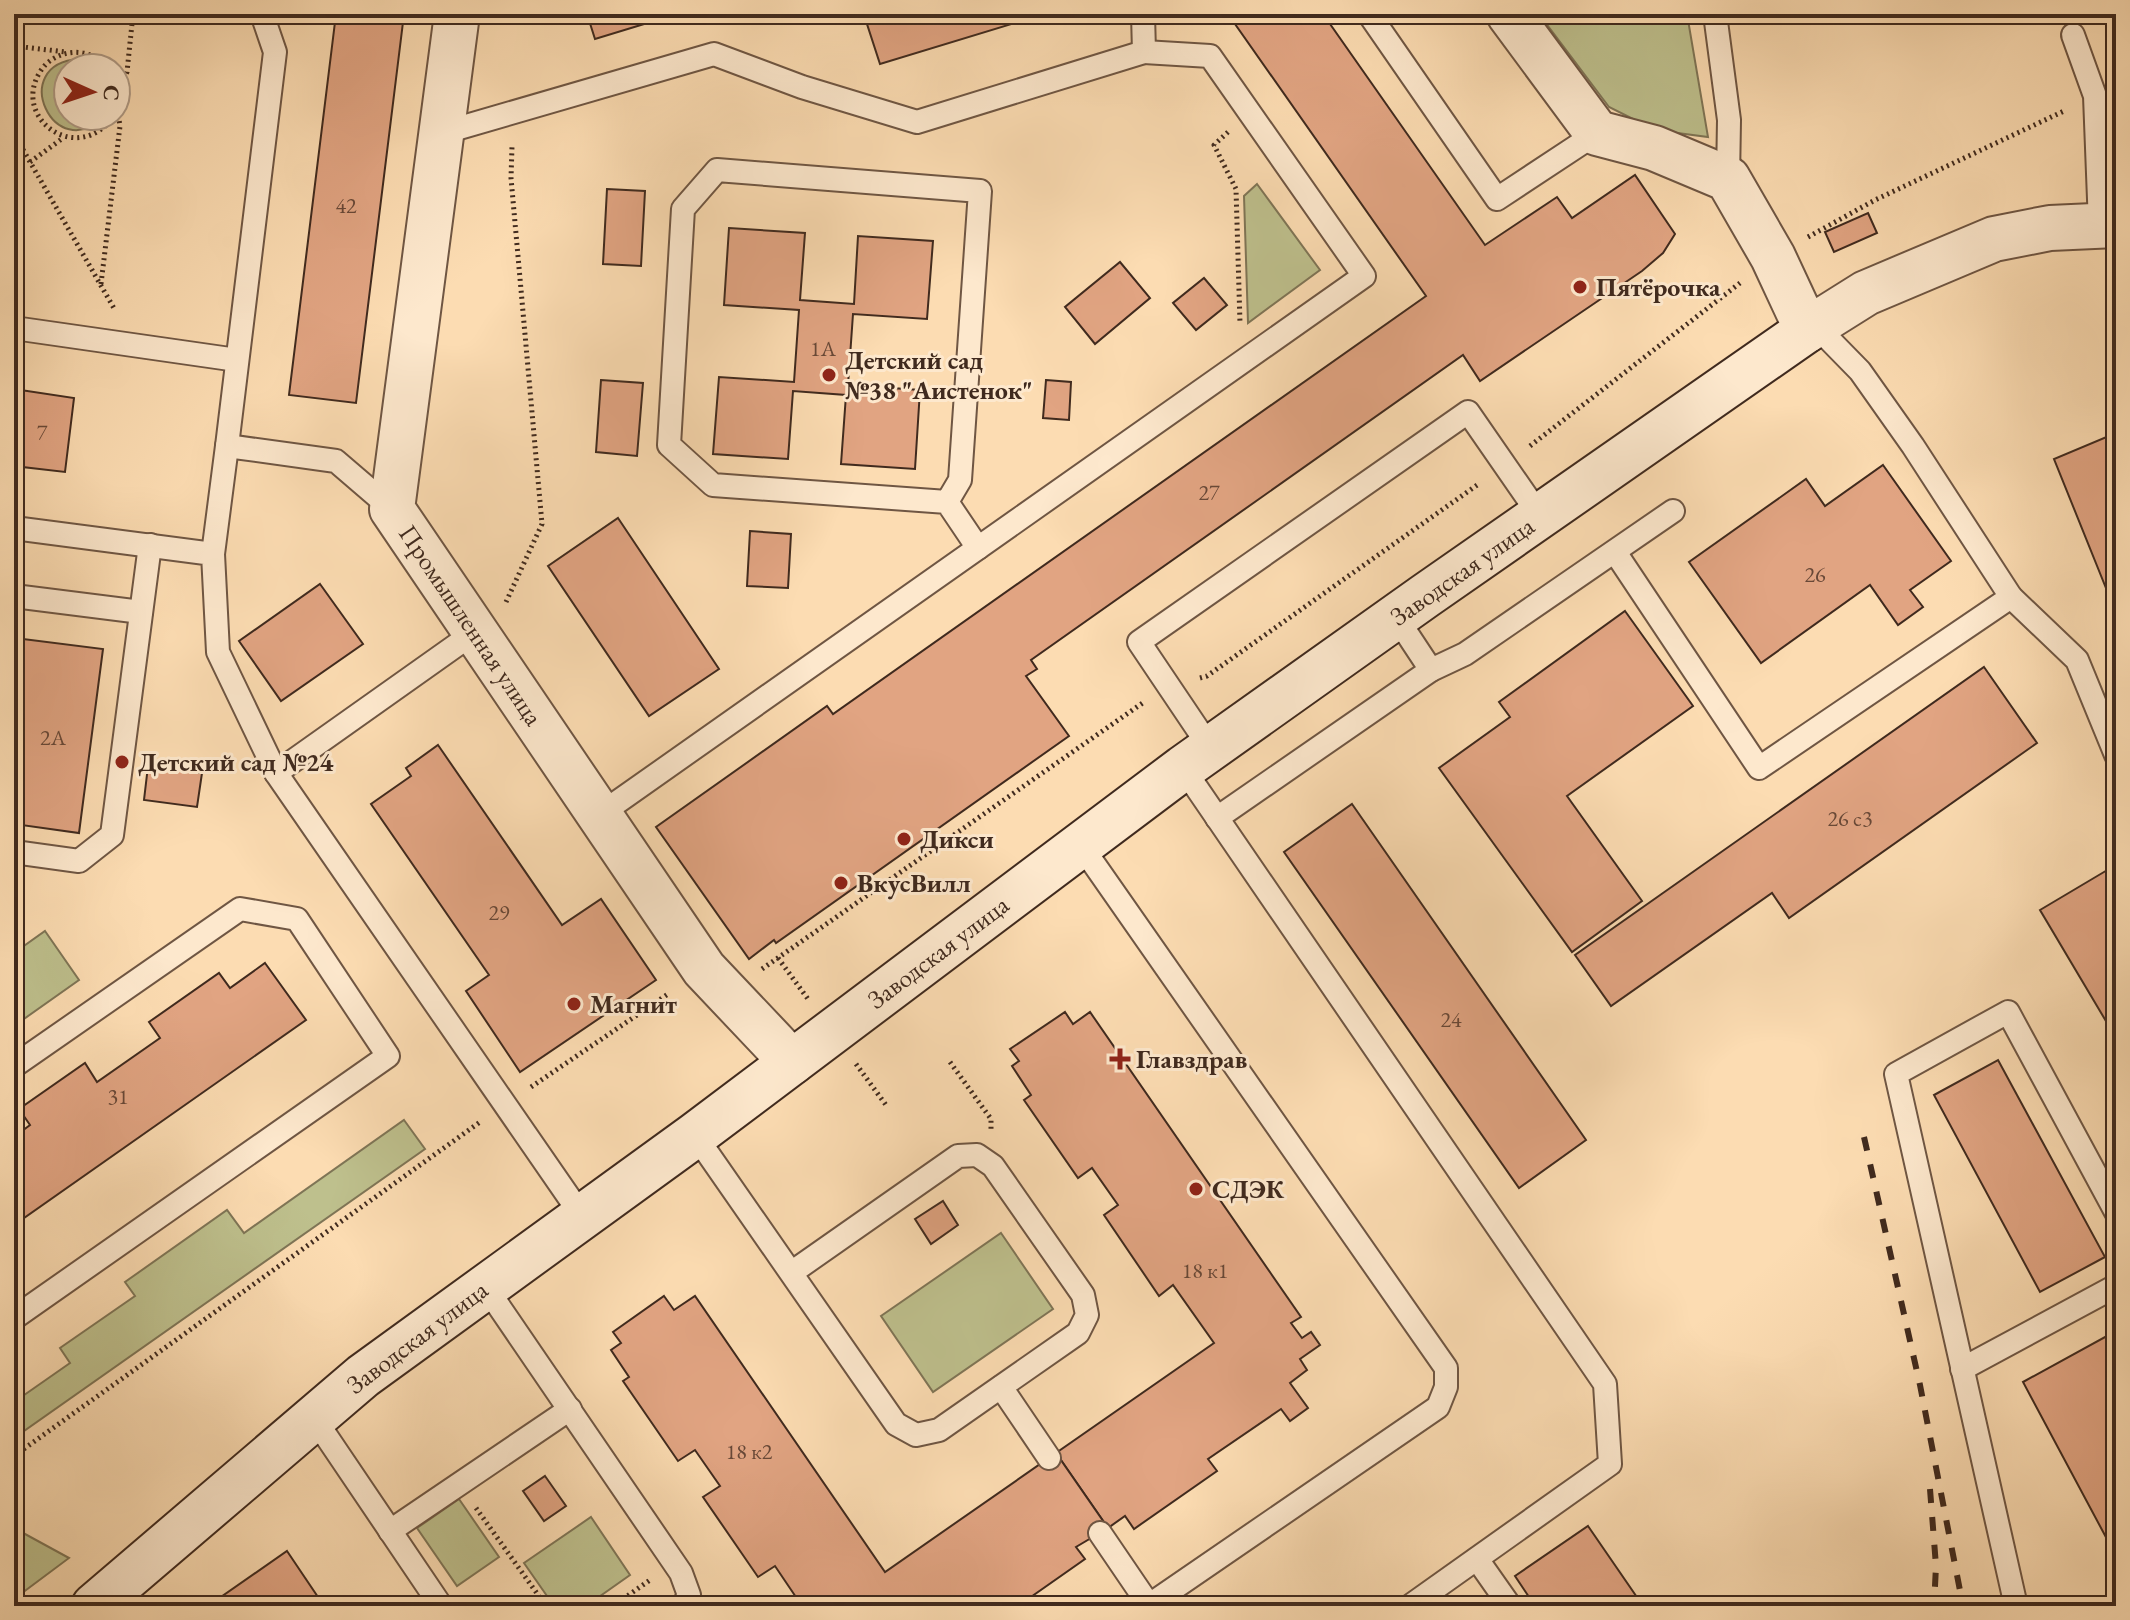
<svg xmlns="http://www.w3.org/2000/svg" width="2130" height="1620" viewBox="0 0 2130 1620" font-family="'EB Garamond',serif">
  <rect width="100%" height="100%" fill="#fcdcb2"/>
  <filter id="stains"><feTurbulence type="fractalNoise" baseFrequency=".0025" numOctaves="4"/><feColorMatrix values="0 0 0 0 .2 0 0 0 0 .09 0 0 0 0 .02 0 0 0 .5 -.17"/></filter>
  <radialGradient id="worn" r=".72"><stop offset=".6" stop-color="#630" stop-opacity="0"/><stop offset="1" stop-color="#630" stop-opacity=".3"/></radialGradient>
  <!-- green -->
  <g fill="#bec08d" stroke="#7f7556" stroke-width="2">
    <path d="M1539 14H1687L1708 137 1655 130 1609 107Z"/>
    <path d="M79 59 86 61 99 68H68V116H104C55 167 6 64 79 59Z"/>
    <path d="M1257 184 1320 270 1248 323 1244 196Z"/>
    <path d="M45 931 79 980 14 1026V953Z"/>
    <path d="M404 1120 425 1149 14 1438V1397L17 1400 70 1363 60 1348 135 1296 125 1282 227 1210 244 1233Z"/>
    <path d="M1001 1233 1053 1309 933 1392 881 1316Z"/>
    <path d="M459 1499 499 1557 457 1586 417 1528Z"/>
    <path d="M591 1517 630 1575 586 1606H554L524 1563Z"/>
    <path d="M14 1528 69 1558 14 1599Z"/>
  </g>
  <!-- building -->
  <g fill="#e1a482" stroke="#402a1e" stroke-width="2">
    <path d="M336 14H404L356 403 289 395Z"/>
    <path d="M587 14H677L595 39Z"/>
    <path d="M880 14H1044L880 64 867 24 881 19Z"/>
    <path d="M1228 14H1323L1485 245 1557 197 1572 218 1635 175 1675 234 1663 253 1642 271 1480 381 1463 355 1031 660 1037 669 1026 676 1069 736 776 943 774 940 749 959 656 827 827 706 833 714 1426 296Z"/>
    <path d="M607 189 645 191 641 266 603 264Z"/>
    <path d="M1868 213 1877 233 1834 252 1825 232Z"/>
    <path d="M729 228 805 233 800 300 854 304 858 236 933 241 927 319 853 314 848 385 920 390 915 469 841 464 846 395 793 391 788 459 713 454 719 377 794 382 799 310 724 305Z"/>
    <path d="M1120 262 1150 298 1095 344 1065 307Z"/>
    <path d="M1204 278 1227 305 1196 330 1173 303Z"/>
    <path d="M601 380 643 383 637 456 596 452Z"/>
    <path d="M1046 380 1071 382 1069 420 1043 418Z"/>
    <path d="M14 389 74 398 65 472 14 466Z"/>
    <path d="M2116 433V613L2054 459Z"/>
    <path d="M1883 465 1951 561 1910 590 1923 607 1898 625 1870 585 1761 663 1689 562 1806 479 1825 506Z"/>
    <path d="M618 518 719 669 649 716 548 566Z"/>
    <path d="M750 531 791 534 788 588 747 586Z"/>
    <path d="M320 584 363 644 281 701 239 641Z"/>
    <path d="M1625 611 1693 706 1567 796 1642 901 1572 952 1439 768 1510 717 1499 702Z"/>
    <path d="M15 638 103 649 79 833 14 824Z"/>
    <path d="M1984 667 2037 743 1789 918 1772 893 1611 1006 1575 955Z"/>
    <path d="M438 745 562 925 601 899 656 980 520 1072 466 991 489 975 371 804 411 776 406 768Z"/>
    <path d="M148 766 202 773 197 807 144 800Z"/>
    <path d="M1352 804 1586 1140 1519 1188 1284 852Z"/>
    <path d="M2109 869 2116 881V1038L2040 910Z"/>
    <path d="M265 963 306 1020 14 1225V1137L30 1125 19 1109 85 1063 97 1082 160 1038 149 1022 219 973 230 988Z"/>
    <path d="M1065 1012 1073 1024 1090 1012 1301 1317 1291 1323 1302 1338 1311 1332 1320 1345 1300 1359 1307 1370 1290 1383 1308 1408 1290 1421 1281 1409 1208 1459 1217 1471 1134 1529 1125 1516 1108 1528 1056 1453 1214 1343 1173 1285 1159 1296 1104 1215 1118 1205 1092 1168 1078 1178 1024 1100 1031 1095 1012 1066 1019 1061 1010 1049Z"/>
    <path d="M1998 1060 2105 1257 2040 1292 1934 1095Z"/>
    <path d="M943 1201 958 1225 931 1244 915 1219Z"/>
    <path d="M664 1296 674 1310 695 1296 885 1572 1056 1453 1108 1528 1076 1547 1085 1559 1018 1606H994L992 1604 990 1606H802L775 1566 758 1577 703 1497 720 1486 695 1450 678 1461 623 1381 629 1377 611 1350 621 1343 613 1332Z"/>
    <path d="M2116 1331V1556L2023 1382Z"/>
    <path d="M545 1476 566 1506 544 1521 523 1491Z"/>
    <path d="M1588 1526 1643 1606H1535L1515 1576Z"/>
    <path d="M287 1551 324 1606H208Z"/>
  </g>
  <g fill="none" stroke-linecap="round" stroke-linejoin="round">
    <defs>
      <g id="lane">
        <path d="M1369 14 1497 199 1597 133"/>
        <path d="M1715 14 1729 120 1728 179"/>
        <path d="M2073 35 2095 96 2100 225"/>
        <path d="M442 133 714 54 802 87 917 122 1144 52 1143 14"/>
        <path d="M14 328 237 360"/>
        <path d="M227 446 275 52 262 14"/>
        <path d="M947 502 960 480 980 191 717 170 683 209 669 445 713 485 947 502 978 548"/>
        <path d="M14 528 213 554 218 652 276 773"/>
        <path d="M1615 552 1759 768 2011 597 1913 446 1860 371 1814 324"/>
        <path d="M213 554 227 446 336 461 392 509"/>
        <path d="M14 596 141 612"/>
        <path d="M2011 597 2077 660 2116 755"/>
        <path d="M475 632 276 773 582 1216"/>
        <path d="M1431 670 1465 654 1673 511"/>
        <path d="M1211 749 1139 642 1468 412 1540 516"/>
        <path d="M1183 768 1605 1384 1610 1464 1410 1606"/>
        <path d="M599 815 1364 276 1210 56 1144 52"/>
        <path d="M1217 818 1431 670 1396 617"/>
        <path d="M1080 844 1446 1368V1387L1438 1407 1148 1606"/>
        <path d="M14 852 79 861 112 835 150 545"/>
        <path d="M14 1066 240 909 297 919 388 1056 14 1318"/>
        <path d="M695 1135 896 1424 916 1435 939 1430 1078 1333 1087 1315 1083 1295 993 1166 977 1155 958 1156 791 1273"/>
        <path d="M485 1286 681 1573 689 1595 683 1606"/>
        <path d="M1962 1369 2116 1286"/>
        <path d="M1001 1387 1049 1458"/>
        <path d="M314 1418 441 1606"/>
        <path d="M390 1531 570 1409"/>
        <path d="M1100 1533 1149 1605"/>
        <path d="M1477 1559 1510 1606"/>
        <path d="M2016 1606 1896 1074 2008 1012 2116 1212"/>
      </g>
      <g id="street">
        <path d="M457 14 392 509 704 969 792 1062"/>
        <path d="M1509 14 1597 133 1654 148 1728 179 1773 257 1807 330 1866 293 1994 239 2050 228 2116 225"/>
      </g>
      <path id="secondary" d="M94 1606 363 1376 695 1135 1183 768 1425 596 1807 330"/>
    </defs>
    <!-- lane casing -->
    <use href="#lane" stroke="#6f5643" stroke-width="26"/>
    <!-- street casing -->
    <use href="#street" stroke="#6f5643" stroke-width="48"/>
    <!-- secondary casing -->
    <use href="#secondary" stroke="#402a1e" stroke-width="48"/>
    <!-- path -->
    <g stroke="#402a1e" stroke-width="5" stroke-dasharray="2 4" stroke-linecap="butt">
      <path d="M14 46 66 52"/>
      <path d="M110 68C98 56 82 49 64 54 54 57 45 63 40 72 11 118 77 167 114 116"/>
      <path d="M116 79 119 90 118 107"/>
      <path d="M119 90 127 72 133 14"/>
      <path d="M1228 132 1214 145 1236 189 1240 323"/>
      <path d="M14 134 115 310"/>
      <path d="M30 162 63 138"/>
      <path d="M1808 237 1875 200 2064 111"/>
      <path d="M101 284 120 126 117 107"/>
      <path d="M1530 446 1740 283"/>
      <path d="M506 602 542 524 511 178 512 146"/>
      <path d="M1200 678 1207 676 1480 483"/>
      <path d="M778 958 808 999"/>
      <path d="M762 969 1144 702"/>
      <path d="M950 1062 991 1119V1129"/>
      <path d="M856 1064 886 1105"/>
      <path d="M531 1087 668 994"/>
      <path d="M14 1456 480 1122"/>
      <path d="M476 1508 546 1606"/>
      <path d="M613 1606 650 1580"/>
    </g>
    <!-- lane -->
    <use href="#lane" stroke="#fde8cd" stroke-width="22"/>
    <!-- street -->
    <use href="#street" stroke="#fde8cd" stroke-width="44"/>
    <!-- secondary -->
    <use href="#secondary" stroke="#fde8cd" stroke-width="44"/>
    <!-- rail -->
    <g stroke="#402a1e" stroke-width="6" stroke-dasharray="14 14" stroke-linecap="butt">
      <path d="M1864 1137 1920 1385 1963 1606"/>
      <path d="M1930 1489 1936 1566 1934 1606"/>
    </g>
  </g>
  <!-- markers -->
  <g fill="#8f2418" stroke="#fde8cd" stroke-width="3">
    <circle cx="1580" cy="287" r="8"/>
    <circle cx="829" cy="375" r="8"/>
    <circle cx="122" cy="762" r="8"/>
    <circle cx="904" cy="839" r="8"/>
    <circle cx="841" cy="883" r="8"/>
    <circle cx="574" cy="1004" r="8"/>
    <path d="M1116 1047h8v8h8v8h-8v8h-8v-8h-8v-8h8z"/>
    <circle cx="1196" cy="1189" r="8"/>
  </g>
  <g text-anchor="middle" stroke-width="6" stroke-linejoin="round" paint-order="stroke">
    <!-- number labels -->
    <g font-size="22" fill="#684837">
      <text x="346" y="213">42</text>
      <text x="823" y="356">1А</text>
      <text x="42" y="440">7</text>
      <text x="1209" y="500">27</text>
      <text x="1815" y="582">26</text>
      <text x="53" y="745">2А</text>
      <text x="1850" y="826">26 с3</text>
      <text x="499" y="920">29</text>
      <text x="1451" y="1027">24</text>
      <text x="118" y="1104">31</text>
      <text x="1205" y="1278">18 к1</text>
      <text x="749" y="1459">18 к2</text>
    </g>
    <!-- poi labels -->
    <g font-size="26" font-weight="bold" fill="#402a1e" stroke="#fde8cd" text-anchor="start">
      <text x="1596" y="296">Пятёрочка</text>
      <text x="845" y="369">Детский сад<tspan x="845" dy="30">№38 "Аистенок"</tspan></text>
      <text x="138" y="771">Детский сад №24</text>
      <text x="920" y="848">Дикси</text>
      <text x="857" y="892">ВкусВилл</text>
      <text x="590" y="1013">Магнит</text>
      <text x="1136" y="1068">Главздрав</text>
      <text x="1212" y="1198">СДЭК</text>
    </g>
    <!-- street labels -->
    <g font-size="26" fill="#402a1e" stroke="#fde8cd">
      <text transform="translate(1462 571) rotate(-35)" y="9">Заводская улица</text>
      <text transform="translate(471 625) rotate(56)" y="9">Промышленная улица</text>
      <text transform="translate(938 952) rotate(-37)" y="9">Заводская улица</text>
      <text transform="translate(417 1337) rotate(-37)" y="9">Заводская улица</text>
    </g>
  </g>
  <!-- margin -->
  <rect width="2130" height="1620" fill="none" stroke="#fcdcb2" stroke-width="48"/>
  <rect x="16" y="16" width="2098" height="1588" fill="none" stroke="#402a1e" stroke-width="4"/>
  <rect x="24" y="24" width="2082" height="1572" fill="none" stroke="#402a1e" stroke-width="2"/>
  <!-- north arrow -->
  <g transform="translate(92 92) rotate(93)"><circle r="38" fill="#fde8cd" stroke="#b19c87" stroke-width="2"/>
  <path d="M0-6L14 30L0 20L-14 30Z" fill="#8f2418"/>
  <text y="-12" font-size="22" font-weight="bold" text-anchor="middle" fill="#402a1e">С</text>
  </g>
  <rect width="100%" height="100%" filter="url(#stains)"/>
  <rect width="100%" height="100%" fill="url(#worn)"/>
</svg>
